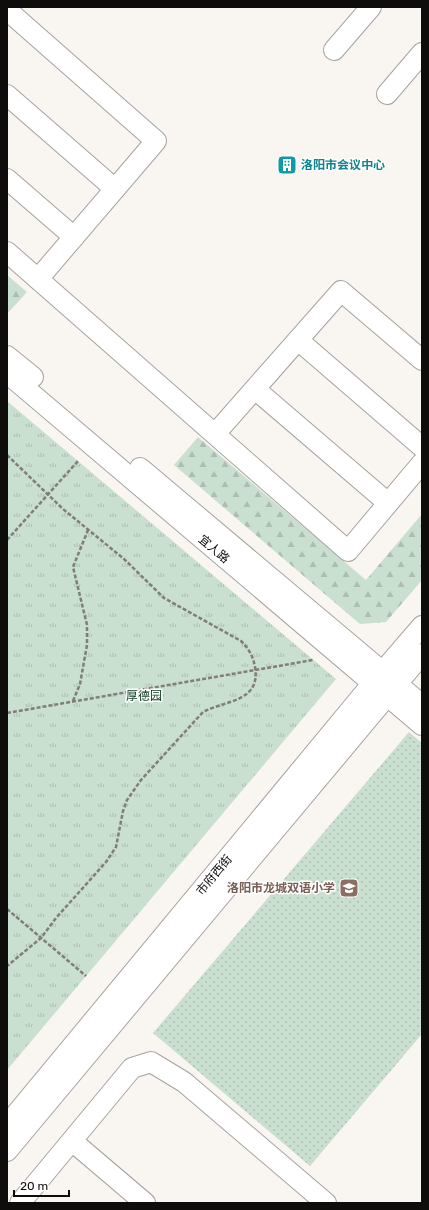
<svg xmlns="http://www.w3.org/2000/svg" width="429" height="1210" viewBox="0 0 429 1210" font-family="Rubik,'Noto Sans SC',sans-serif">
  <defs>
    <pattern id="grass-dots" width="8" height="8" patternUnits="userSpaceOnUse"><rect width="8" height="8" fill="#c9dfcf"/><path d="M2 2h.1M6 6h.1" fill="none" stroke="#abbeb1" stroke-width="1.8" stroke-linecap="round"/></pattern>
    <pattern id="forest-firs" width="22" height="20" patternUnits="userSpaceOnUse"><rect width="22" height="20" fill="#c9dfcf"/><path d="M5 1l3.5 6h-7zM16 11l3.5 6h-7z" fill="#abbeb1"/></pattern>
    <pattern id="park-tufts" width="24" height="20" patternUnits="userSpaceOnUse"><rect width="24" height="20" fill="#c9dfcf"/><path d="M3 7l-1-3M5 7V3M7 7l1-3M15 17l-1-3M17 17v-4M19 17l1-3" fill="none" stroke="#abbeb1"/></pattern>
  </defs>
  <rect width="100%" height="100%" fill="#f9f5f0"/>
  <!-- grass -->
  <path fill="url(#grass-dots)" d="M409 732 422 743V1034L310 1166 153 1033Z"/>
  <!-- forest -->
  <g fill="url(#forest-firs)">
    <path d="M7 275 27 292 7 314Z"/>
    <path d="M198 437 366 580 422 514V580L386 622 360 624 174 465Z"/>
  </g>
  <!-- park -->
  <path fill="url(#park-tufts)" d="M7 401 336 679 7 1070Z"/>
  <g fill="none" stroke-linecap="round" stroke-linejoin="round">
    <defs>
      <g id="minor">
        <path d="M7 10 156 141 38 279"/>
        <path d="M334 50 371 7"/>
        <path d="M387 94 422 53"/>
        <path d="M7 95 115 189"/>
        <path d="M7 179 74 237"/>
        <path d="M7 252 348 551 422 463"/>
        <path d="M298 340 422 447"/>
        <path d="M7 356 33 377"/>
        <path d="M7 373 422 725"/>
        <path d="M255 389 388 503"/>
        <path d="M215 434 341 291 422 360"/>
        <path d="M140 468 422 705"/>
        <path d="M7 1125 372 684 422 626"/>
        <path d="M72 1141 145 1203"/>
        <path d="M7 1151 422 654"/>
        <path d="M20 1203 132 1068 151 1062 184 1082 326 1203"/>
      </g>
    </defs>
    <!-- minor casing -->
    <use href="#minor" stroke="#a6a39f" stroke-width="22"/>
    <!-- path -->
    <g stroke="#807d7a" stroke-width="2.5" stroke-dasharray="4 2" stroke-linecap="butt">
      <path d="M7 455 63 509 124 559 164 598 241 641C249 649 253 656 255 667 261 702 226 700 203 712L141 780 127 800 123 811 116 847 106 862 56 918 41 938 7 966"/>
      <path d="M7 540 78 461"/>
      <path d="M73 701 80 684 87 645V625L73 567 88 530"/>
      <path d="M7 713 313 660"/>
      <path d="M7 909 86 976"/>
    </g>
    <!-- minor -->
    <use href="#minor" stroke="#fff" stroke-width="20"/>
  </g>
  <!-- icons -->
  <defs>
    <symbol id="building-square" viewBox="-11 -11 22 22"><rect x="-9" y="-9" width="18" height="18" rx="4" fill="#0f9aa8" stroke="#fff"/><path d="M-4-6H4V6H1V3H-1V6H-4ZM-2.5-4.3h1.7v1.8h-1.7ZM.8-4.3h1.7v1.8H.8ZM-2.5-1h1.7V.8h-1.7ZM.8-1h1.7V.8H.8Z" fill="#fff"/></symbol>
    <symbol id="school-square" viewBox="-11 -11 22 22"><rect x="-9" y="-9" width="18" height="18" rx="4" fill="#8d6e63" stroke="#fff"/><path d="M0-5L7-2L0 1L-7-2ZM-4 1L0 2.5L4 1V4Q0 6-4 4Z" fill="#fff"/></symbol>
  </defs>
  <g fill-rule="evenodd">
    <use href="#building-square" x="276" y="154" width="22" height="22"/>
    <use href="#school-square" x="338" y="877" width="22" height="22"/>
  </g>
  <g text-anchor="middle" stroke-width="3" stroke-linejoin="round" paint-order="stroke">
    <!-- culture labels -->
    <g font-size="12" font-weight="bold" fill="#0d838f" stroke="#fff" text-anchor="start">
      <text x="301" y="169">洛阳市会议中心</text>
    </g>
    <!-- street labels -->
    <g font-size="12" fill="#0f0d0c" stroke="#fff">
      <text transform="translate(214 549) rotate(40)" y="4">宜人路</text>
      <text transform="translate(214 875) rotate(-50)" y="4">市府西街</text>
    </g>
    <!-- park labels -->
    <g font-size="12" fill="#0a3b21" stroke="#fff">
      <text x="144" y="700">厚德园</text>
    </g>
    <!-- education labels -->
    <g font-size="12" font-weight="bold" fill="#785e54" stroke="#fff" text-anchor="end">
      <text x="335" y="892">洛阳市龙城双语小学</text>
    </g>
  </g>
  <!-- border -->
  <rect width="429" height="1210" fill="none" stroke="#0f0d0c" stroke-width="16"/>
  <!-- scale -->
  <path d="M14 1190v6h55v-6" fill="none" stroke="#0f0d0c" stroke-width="2"/>
  <text x="20" y="1190" font-size="12" fill="#0f0d0c" stroke="#ffffff" stroke-width="3" paint-order="stroke">20 m</text>
</svg>
